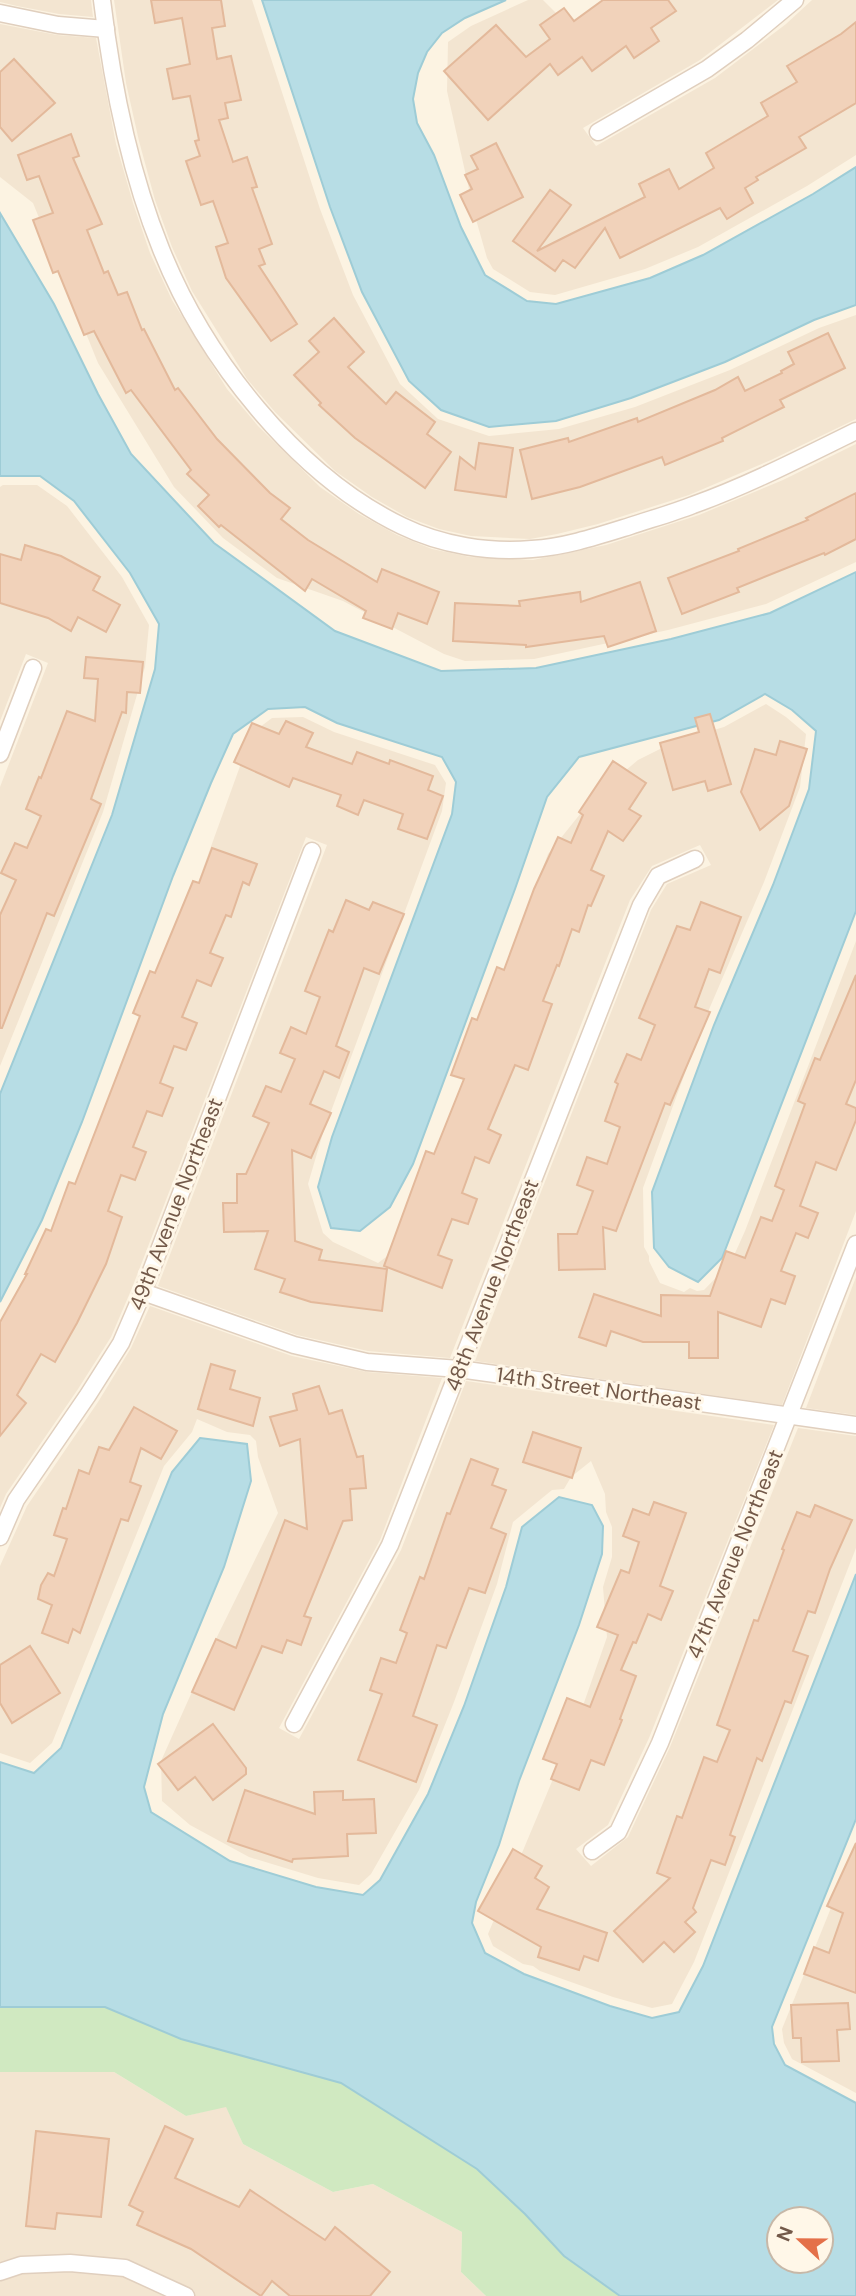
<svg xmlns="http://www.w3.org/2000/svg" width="856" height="2296" viewBox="0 0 856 2296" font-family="'DM Sans',sans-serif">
  <rect width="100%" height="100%" fill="#fcf3e2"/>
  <!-- residential -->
  <g fill="#f3e5d1">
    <path d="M0 0H91L93 17 59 14 17 6 0 2Z"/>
    <path d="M114 0H252L320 209 353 295 400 384 438 419 489 436 559 429 635 407 730 370 819 328 856 315V419L771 460 689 495 598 524 557 534 530 539 471 536 439 529 407 517 372 497 335 471 275 412 247 379 192 291 172 247 155 200 139 141 126 83Z"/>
    <path d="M528 0H543L565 22 587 17 609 0H778L700 60 583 128 596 146 715 78 786 24 812 0H856V155L807 186 698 247 645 269 555 295 530 292 493 269 487 258 475 216 447 91 448 42 471 26Z"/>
    <path d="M0 24 57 35 96 38 116 144 133 203 150 253 172 300 227 389 258 426 320 487 359 514 397 535 432 549 470 557 533 560 606 545 699 515 783 480 856 444V562L766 604 668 630 534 659 465 661 444 654 343 601 277 578 223 538 174 487 98 363 33 203 0 177Z"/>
    <path d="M3 485H37L67 506 122 577 149 625 145 667 103 812 0 1066V787L48 663 26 654 0 721V487Z"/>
    <path d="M766 704 786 717 806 734 800 787 764 882 704 1021 643 1188 644 1247 649 1256V1261L660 1283 684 1292 690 1288 697 1291 704 1290 731 1262 745 1231 856 941V1211L782 1405 475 1361 651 910 667 884 711 865 700 845 652 866 630 900 450 1358 368 1351 297 1335 158 1286 327 845 306 837 132 1288 111 1337 78 1389 6 1494 0 1508V1324L22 1281 60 1233 92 1176 252 733 272 718 303 717 334 732 435 765 446 783 442 811 323 1133 308 1184 323 1233 333 1242 378 1263 402 1245 548 854 593 798 638 760 676 741 724 727Z"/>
    <path d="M856 1277V1415L806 1408Z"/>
    <path d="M150 1306 292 1356 367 1372 442 1378 380 1540 279 1728 299 1739 401 1550 466 1381 774 1425 649 1738 608 1825 576 1849 591 1866 628 1837 670 1747 798 1428 856 1436V1548L694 1962 672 2004 652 2008 613 1997 540 1971 533 1966 523 1964 493 1946 488 1934 579 1717 607 1637 603 1587 612 1557V1527L606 1512 605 1494 591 1461 571 1477 564 1489 552 1490 513 1522 497 1584 454 1702 419 1790 371 1874 359 1885 318 1878 249 1857 190 1825 162 1801 161 1761 212 1647 278 1513 258 1457 256 1441 250 1435 227 1432 197 1419 192 1432 164 1466 52 1743 30 1763 0 1753V1566L27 1506 98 1402 131 1348Z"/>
    <path d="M856 1846V2093L792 2059 784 2043 782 2029Z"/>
    <path d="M2 2070 114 2072 186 2116 226 2106 243 2144 333 2192 373 2184 462 2232 461 2272 486 2296H0V2072Z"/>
  </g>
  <!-- green -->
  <path fill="#d0e9c1" d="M0 2007H105L181 2039 341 2083 477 2169 525 2214 564 2256 620 2296H486L461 2272 462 2232 373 2184 333 2192 243 2144 226 2107 186 2116 114 2072H0Z"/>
  <!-- water -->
  <g fill="#b7dde5" stroke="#9eccd6" stroke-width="2" fill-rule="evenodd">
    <path d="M262 0H506L465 18 442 33 427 52 418 73 413 99 417 123 434 155 461 227 485 275 527 301 556 304 650 278 703 255 813 194 856 167V305L814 320 725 362 631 398 556 421 489 427 441 410 409 381 362 292 330 207Z"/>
    <path d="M0 213 54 304 98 394 131 454 214 543 335 631 441 671 536 668 671 639 770 613 856 572V911L722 1258 698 1282 669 1267 654 1248 652 1192 714 1025 773 885 809 789 816 731 792 710 765 694 719 720 579 757 547 797 515 889 413 1164 390 1207 360 1231 331 1228 318 1187 332 1137 452 814 456 782 442 757 337 723 305 707 268 709 233 734 211 783 173 876 82 1122 42 1220 0 1302V1094L112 815 155 669 159 624 130 573 74 501 40 476H0Z"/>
    <path d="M200 1438 247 1444 251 1481 224 1567 163 1714 144 1787 151 1812 230 1861 316 1887 363 1895 380 1880 428 1794 464 1706 506 1587 522 1527 559 1497 592 1505 603 1526 602 1554 579 1625 519 1781 499 1845 476 1902 472 1923 485 1953 524 1974 610 2006 652 2018 679 2012 703 1966 856 1574V1819L772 2027 774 2044 785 2065 856 2103V2296H620L564 2256 525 2214 477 2169 341 2083 181 2039 105 2007H0V1762L34 1773 61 1748 172 1472ZM779 2219H821V2261H779Z"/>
  </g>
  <!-- building -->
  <g fill="#f1d2ba" stroke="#e3b99b" stroke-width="2">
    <path d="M151 0H221L225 26 212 28 217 59 231 56 241 100 225 103 228 118 219 120 233 162 247 157 257 187 252 188 272 244 259 249 265 264 259 266 297 324 271 341 226 278 216 247 228 243 213 201 201 205 186 161 200 156 195 141 199 140 190 96 173 99 167 69 190 64 182 18 155 23Z"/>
    <path d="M603 0H668L676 11 651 28 659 41 634 58 626 46 592 71 582 57 558 75 550 64 488 120 444 71 496 25 526 57 550 39 540 25 564 8 574 21Z"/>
    <path d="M856 22V103L799 137 806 148 756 177 758 180 745 188 753 203 727 219 720 208 620 258 605 228 575 268 563 260 555 271 513 241 550 190 571 205 537 251 645 197 639 184 669 169 679 189 714 168 706 153 768 116 761 103 797 82 787 66 841 34Z"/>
    <path d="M14 59 55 103 12 141 0 127V72Z"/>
    <path d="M71 134 79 156 73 158 102 224 87 230 104 273 108 271 118 295 127 292 142 330 144 329 175 390 178 388 217 439 270 493 290 508 281 519 308 540 377 582 382 569 439 592 427 624 398 613 392 629 363 618 366 611 312 579 305 591 221 525 219 527 198 506 209 495 187 474 191 470 131 390 126 393 94 331 84 335 58 271 53 273 33 220 53 213 39 176 27 180 18 155Z"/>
    <path d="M496 143 523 197 473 222 460 195 472 189 465 175 478 169 471 156Z"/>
    <path d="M334 318 364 352 348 367 386 404 396 392 435 422 427 434 451 452 425 488 355 438 319 405 321 403 294 375 319 352 309 341Z"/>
    <path d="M828 333 845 368 780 400 784 407 722 438 723 441 665 465 662 457 580 487 532 499 520 450 568 438 569 442 637 418 638 422 715 390 738 377 745 391 782 373 781 371 794 364 788 352Z"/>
    <path d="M479 443 513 448 506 497 455 490 460 457 475 469Z"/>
    <path d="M856 493V539L825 555 824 553 737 588 739 592 682 614 668 578 739 551 738 549 808 520 806 518Z"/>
    <path d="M25 545 61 556 100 577 93 590 120 605 106 632 78 617 71 631 48 618 0 603V554L21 560Z"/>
    <path d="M640 582 656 631 608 647 604 636 526 647V645L453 641 455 603 520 606 519 601 580 592 581 602Z"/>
    <path d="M86 657 143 662 140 693 127 692 126 713 122 712 91 799 101 804 54 916 47 913 2 1028H0V915L16 880 1 873 15 843 27 848 41 816 26 809 39 777 41 778 67 711 95 721 98 679 84 678Z"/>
    <path d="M710 714 731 784 708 791 705 781 673 790 660 743 699 732 695 718Z"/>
    <path d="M286 721 313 733 306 747 352 764 357 752 389 764 390 760 433 776 428 790 443 796 427 839 398 829 403 814 364 800 358 815 337 806 341 795 293 778 289 787 234 762 252 723 279 734Z"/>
    <path d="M780 741 807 749 789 806 760 830 741 792 755 749 776 755Z"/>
    <path d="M613 761 646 783 629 809 641 816 623 841 608 831 591 870 604 876 591 906 588 905 579 932 572 929 559 966 557 965 543 1001 552 1004 528 1070 515 1065 488 1129 501 1135 489 1163 475 1157 462 1193 477 1199 468 1224 452 1219 438 1255 452 1260 442 1288 384 1266 426 1151 434 1154 464 1079 451 1075 472 1018 477 1020 497 967 504 970 534 889 558 837 571 843 583 815 579 812Z"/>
    <path d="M212 848 257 864 249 885 243 882 231 917 226 915 210 953 223 958 211 986 197 980 182 1017 197 1023 186 1050 174 1046 160 1083 173 1088 162 1116 147 1111 133 1147 146 1152 135 1180 121 1175 108 1211 122 1217 106 1264 77 1323 55 1362 41 1354 17 1395 26 1403 0 1436V1322L27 1274H25L46 1229 51 1231 69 1182 75 1184 140 1016 133 1013 150 971 155 973 193 881 199 883Z"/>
    <path d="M346 900 369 910 373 902 404 914 379 974 364 968 336 1046 349 1052 339 1078 324 1071 310 1104 331 1113 311 1158 292 1150 295 1241 322 1250 319 1260 387 1269 382 1311 311 1302 280 1292 285 1279 255 1269 268 1231 224 1232 223 1203H237V1174H246L269 1123 253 1116 266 1086 281 1092 295 1059 280 1053 291 1027 306 1034 320 997 305 991 329 930 333 932Z"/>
    <path d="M701 902 741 917 720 973 709 969 695 1007 710 1012 670 1105 665 1103 616 1231 603 1227 605 1269 559 1270 558 1234H577L593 1191 577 1185 587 1157 607 1164 620 1127 605 1121 618 1084 615 1082 627 1054 641 1060 655 1025 639 1018 677 926 690 930Z"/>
    <path d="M856 975V1080L846 1104 856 1108V1120L836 1170 816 1162 800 1206 818 1213 808 1238 796 1233 781 1271 795 1276 785 1304 771 1299 761 1327 718 1312V1358H689V1342H643L611 1331 606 1346 579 1337 594 1294 661 1316V1295L710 1296 726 1251 745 1258 761 1217 772 1221 784 1190 775 1186 805 1104 798 1101 815 1058 820 1060Z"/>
    <path d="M211 1364 235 1371 230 1389 260 1398 253 1426 198 1409Z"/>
    <path d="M319 1386 329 1414 342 1410 357 1457 363 1456 366 1488 350 1489 352 1520 343 1521 304 1616 311 1618 301 1645 287 1640 282 1653 262 1646 234 1710 192 1692 216 1639 236 1648 285 1520 307 1529 300 1439 280 1446 270 1417 297 1410 293 1394Z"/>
    <path d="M134 1407 177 1431 161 1459 141 1448 130 1482 141 1486 128 1521 121 1519 80 1633 73 1629 68 1643 42 1633 52 1605 38 1599 41 1585 48 1573 54 1576 67 1539 54 1535 63 1508 66 1509 79 1470 89 1474 99 1447 109 1450Z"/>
    <path d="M533 1432 581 1448 572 1478 523 1462Z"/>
    <path d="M471 1459 498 1469 492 1485 506 1490 491 1528 506 1534 485 1593 469 1588 446 1648 437 1645 413 1716 437 1725 416 1782 358 1760 382 1694 370 1690 381 1658 396 1663 407 1633 400 1630 420 1577 424 1579 447 1513 450 1514Z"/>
    <path d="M654 1502 686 1513 660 1586 673 1591 661 1620 648 1614 636 1643 633 1642 621 1670 636 1676 620 1719 622 1720 604 1765 591 1760 579 1790 551 1779 557 1764 543 1759 567 1698 590 1707 618 1635 597 1627 621 1570 629 1573 639 1542 623 1536 633 1509 649 1515Z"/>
    <path d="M815 1505 852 1520 830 1569 815 1613 808 1611 793 1651 808 1656 791 1703 785 1701 762 1761 757 1758 730 1835 735 1837 725 1865 711 1860 693 1908 696 1912 685 1922 695 1932 674 1952 664 1942 643 1962 614 1931 670 1878 657 1873 677 1816 682 1818 704 1757 717 1762 730 1730 717 1725 754 1620 758 1621 784 1550 782 1549 797 1512 810 1517Z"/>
    <path d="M30 1646 60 1693 12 1723 0 1703V1665Z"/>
    <path d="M213 1724 246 1768V1774L213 1800 195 1777 178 1790 158 1764Z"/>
    <path d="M245 1790 315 1814 314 1792 343 1791V1800L374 1799 376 1833 347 1834 348 1856 293 1859 292 1862 228 1841Z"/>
    <path d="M856 1843V1993L804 1974 814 1947 829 1953 843 1913 827 1906Z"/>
    <path d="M513 1849 542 1866 535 1878 549 1887 537 1909 607 1933 598 1961 584 1956 579 1970 538 1957 541 1947 478 1911Z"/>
    <path d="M848 2003 850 2029 837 2030 839 2061 802 2062 801 2038H793L791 2005Z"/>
    <path d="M165 2126 193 2139 175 2178 239 2207 250 2190 325 2240 335 2227 390 2272 370 2296H290L272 2281 261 2296 191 2249 137 2225 143 2212 129 2205Z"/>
    <path d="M36 2131 109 2139 101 2217 57 2213 55 2229 26 2226Z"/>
  </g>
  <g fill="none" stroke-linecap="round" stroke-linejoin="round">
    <defs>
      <g id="street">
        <path d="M102 0C112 84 129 170 161 249 204 357 296 475 402 526 441 545 489 553 532 549 565 547 598 536 630 526 651 519 673 513 693 505 749 485 803 457 856 431"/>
        <path d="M0 13 58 25 106 29"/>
        <path d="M598 132 707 69 747 40 795 0"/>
        <path d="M0 754 33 668"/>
        <path d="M143 1292 294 1345 367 1362 459 1369 856 1425"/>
        <path d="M0 1537 16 1500 88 1395 121 1343 143 1292 312 851"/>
        <path d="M294 1724 390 1545 641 905 658 876 695 859"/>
        <path d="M592 1851 618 1832 660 1743 856 1244"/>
        <path d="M0 2272 21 2265 70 2263 125 2268 186 2296"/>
      </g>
    </defs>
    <!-- street casing -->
    <use href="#street" stroke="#e0cfbe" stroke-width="19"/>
    <!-- street -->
    <use href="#street" stroke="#fff" stroke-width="16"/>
  </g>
  <g text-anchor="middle" stroke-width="6" stroke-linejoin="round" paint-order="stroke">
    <!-- street labels -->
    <g font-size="21" fill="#735949" stroke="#fff7e8">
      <text transform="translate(176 1204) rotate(-69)" y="7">49th Avenue Northeast</text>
      <text transform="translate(492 1285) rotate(-69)" y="7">48th Avenue Northeast</text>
      <text transform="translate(599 1389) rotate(8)" y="7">14th Street Northeast</text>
      <text transform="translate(735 1554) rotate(-68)" y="7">47th Avenue Northeast</text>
    </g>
  </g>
  <!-- north arrow -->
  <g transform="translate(800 2240) rotate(292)"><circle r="33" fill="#fff7e8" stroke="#c7b8a8" stroke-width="2"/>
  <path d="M0-5L12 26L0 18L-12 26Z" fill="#e47049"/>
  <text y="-10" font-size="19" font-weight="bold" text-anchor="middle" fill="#735949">N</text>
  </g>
</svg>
